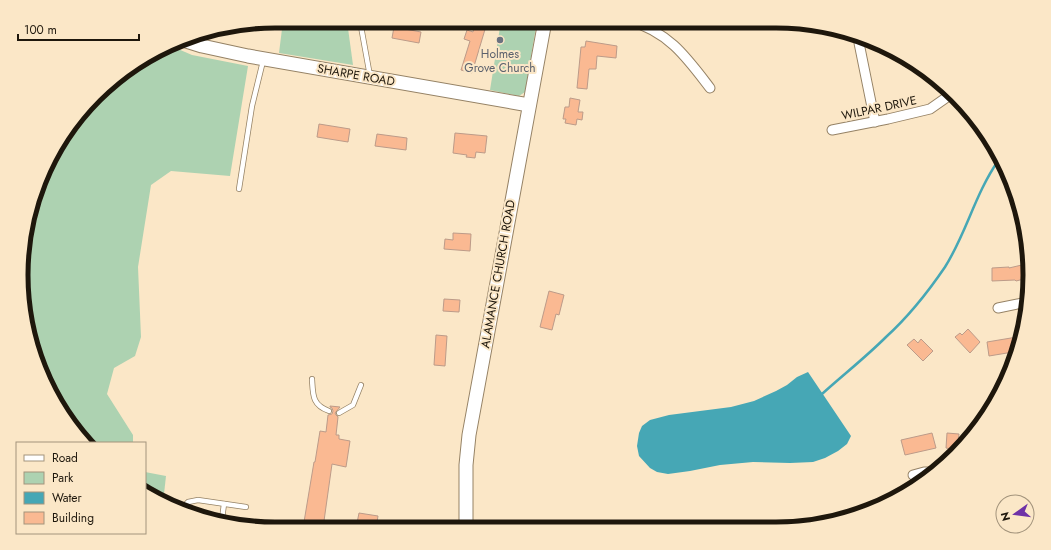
<svg xmlns="http://www.w3.org/2000/svg" width="1051" height="550" viewBox="0 0 1051 550" font-family="Jost,sans-serif">
  <rect width="100%" height="100%" fill="#fbe7c7"/>
  <!-- green -->
  <g fill="#add2b1">
    <path d="M283 21H347L353 65 279 53Z"/>
    <path d="M501 21H537L525 92 519 96 490 90Z"/>
    <path d="M171 46 192 55 248 66 230 176 171 171 151 185 138 267 141 337 135 356 114 368 107 394 133 435V443H85L40 372 22 292 30 209 64 134 120 74Z"/>
    <path d="M145 472 166 476 163 503 145 489Z"/>
  </g>
  <!-- water -->
  <path fill="#46a7b5" d="M808 372 851 436 847 444 838 451 825 458 813 462 790 463 753 462 720 465 690 471 668 474 657 472 650 468 639 456 637 446 639 433 642 426 650 420 669 415 731 407 754 401 776 391 787 385 797 377Z"/>
  <g fill="none" stroke-linecap="round" stroke-linejoin="round">
    <!-- stream -->
    <path stroke="#46a7b5" stroke-width="2.5" d="M820 394H822C843 375 866 357 886 337 908 317 928 292 945 267 966 234 975 194 998 161"/>
  </g>
  <!-- building -->
  <g fill="#fab992" stroke="#bc9b89">
    <path d="M475 23 486 26 472 73 461 70 470 41 464 39 467 30 473 32Z"/>
    <path d="M394 27 421 32 419 43 392 38Z"/>
    <path d="M586 41 617 46 616 58 597 56 596 69H589L587 89 577 88 581 47H585Z"/>
    <path d="M570 98 580 100 578 112H583L582 120 577 119 576 125 565 123 566 119H563L565 107H569Z"/>
    <path d="M319 124 350 129 348 142 317 137Z"/>
    <path d="M455 133 487 136 485 153 476 152 475 158 466 157 467 155 453 153Z"/>
    <path d="M377 134 407 138 406 150 375 146Z"/>
    <path d="M453 233 471 234 470 251 444 249 445 239 453 240Z"/>
    <path d="M1026 264 1028 278 1016 281 1015 280 992 281V268L1009 267V268Z"/>
    <path d="M549 291 564 295 559 315 556 314 552 330 540 327Z"/>
    <path d="M444 299 460 300 459 312 443 311Z"/>
    <path d="M968 329 980 342 970 353 955 337 960 333 962 335Z"/>
    <path d="M436 335 447 336 445 366 434 365Z"/>
    <path d="M1017 337 1013 352 989 356 987 342Z"/>
    <path d="M914 339 918 343 921 339 933 351 923 361 907 345Z"/>
    <path d="M330 406 340 407 335 413 336 415 338 417 336 435H339V439L350 441 346 467 332 464 323 528H303L314 462H315L320 431 326 432 328 415 332 414 333 411 332 408 330 407Z"/>
    <path d="M932 433 936 448 905 455 901 440Z"/>
    <path d="M947 433 959 434 957 450 946 448Z"/>
    <path d="M359 513 378 516 376 528H356Z"/>
  </g>
  <g fill="none" stroke-linecap="round" stroke-linejoin="round">
    <defs>
      <g id="lane">
        <path d="M360 21 370 76"/>
        <path d="M239 189 252 106 263 61"/>
        <path d="M312 379C313 395 312 405 329 411"/>
        <path d="M339 413 353 405 361 385"/>
        <path d="M182 508 188 502 198 500 246 507"/>
        <path d="M222 519 224 504"/>
      </g>
      <g id="street">
        <path d="M630 21C669 32 687 58 710 88"/>
        <path d="M859 43 875 122"/>
        <path d="M832 130 888 119 930 109 950 95"/>
        <path d="M998 308 1027 302"/>
        <path d="M913 475 924 472H936"/>
      </g>
      <g id="secondary">
        <path d="M183 40 202 46 248 56 529 105"/>
        <path d="M466 528V465L469 435 545 21"/>
      </g>
    </defs>
    <!-- lane casing -->
    <use href="#lane" stroke="#958265" stroke-width="6"/>
    <!-- street casing -->
    <use href="#street" stroke="#958265" stroke-width="11"/>
    <!-- secondary casing -->
    <use href="#secondary" stroke="#958265" stroke-width="15"/>
    <!-- lane -->
    <use href="#lane" stroke="#fff" stroke-width="4.5"/>
    <!-- street -->
    <use href="#street" stroke="#fff" stroke-width="9"/>
    <!-- secondary -->
    <use href="#secondary" stroke="#fff" stroke-width="13"/>
  </g>
  <!-- markers -->
  <circle fill="#6b7280" stroke="#fbe7c7" stroke-width="1.5" cx="500" cy="40" r="4"/>
  <g text-anchor="middle" stroke-width="4" stroke-linejoin="round" paint-order="stroke">
    <!-- worship labels -->
    <g font-size="12" fill="#5b616d" stroke="#fbe7c7">
      <text x="500" y="58">Holmes<tspan x="500" dy="14">Grove Church</tspan></text>
    </g>
    <!-- street labels -->
    <g font-size="12" fill="#1e170c" stroke="#fbe7c7">
      <text transform="translate(356 75) rotate(10)" y="4">SHARPE ROAD</text>
      <text transform="translate(879 108) rotate(-12)" y="4">WILPAR DRIVE</text>
      <text transform="translate(498 274) rotate(-80)" y="4">ALAMANCE CHURCH ROAD</text>
    </g>
  </g>
  <!-- crop -->
  <path d="M0 0H1051V550H0ZM275 28H776A247 247 0 0 1 1023 275V275A247 247 0 0 1 776 522H275A247 247 0 0 1 28 275V275A247 247 0 0 1 275 28Z" fill="#fbe7c7" fill-rule="evenodd"/>
  <path fill="none" stroke="#1e170c" stroke-width="5" d="M275 28H776A247 247 0 0 1 1023 275V275A247 247 0 0 1 776 522H275A247 247 0 0 1 28 275V275A247 247 0 0 1 275 28Z"/>
  <!-- legend -->
  <rect x="16" y="442" width="130" height="92" fill="#fbe7c7" stroke="#a3947c"/>
  <rect x="24" y="455" width="20" height="6" fill="#ffffff" stroke="#a3947c"/>
  <text x="52" y="462" font-size="12" fill="#1e170c">Road</text>
  <rect x="24" y="472" width="20" height="12" fill="#add2b1" stroke="#a3947c"/>
  <text x="52" y="482" font-size="12" fill="#1e170c">Park</text>
  <rect x="24" y="492" width="20" height="12" fill="#46a7b5" stroke="#a3947c"/>
  <text x="52" y="502" font-size="12" fill="#1e170c">Water</text>
  <rect x="24" y="512" width="20" height="12" fill="#fab992" stroke="#a3947c"/>
  <text x="52" y="522" font-size="12" fill="#1e170c">Building</text>
  <!-- north arrow -->
  <g transform="translate(1015 514) rotate(256)"><circle r="19" fill="#fbe7c7" stroke="#a3947c"/>
  <path d="M0-3L7 15L0 10L-7 15Z" fill="#6e31a7"/>
  <text y="-6" font-size="11" font-weight="bold" text-anchor="middle" fill="#1e170c">N</text>
  </g>
  <!-- scale -->
  <path d="M18 34v6h121v-6" fill="none" stroke="#1e170c" stroke-width="2"/>
  <text x="24" y="34" font-size="12" fill="#1e170c" stroke="#fbe7c7" stroke-width="3" paint-order="stroke">100 m</text>
</svg>
